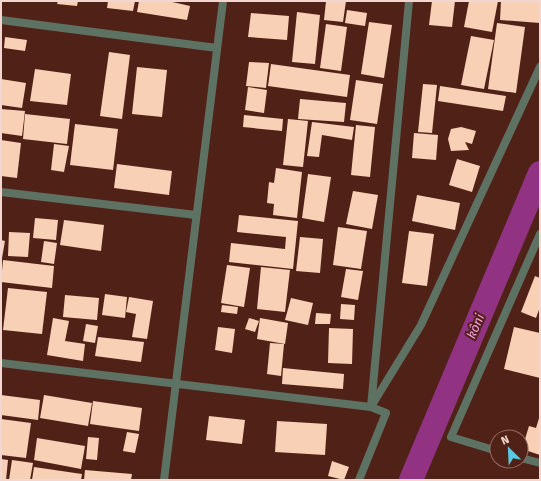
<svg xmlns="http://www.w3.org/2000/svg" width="541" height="481" viewBox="0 0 541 481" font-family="'Fira Sans',sans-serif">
  <rect width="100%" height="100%" fill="#502217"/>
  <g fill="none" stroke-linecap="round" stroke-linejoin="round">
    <!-- canal -->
    <path stroke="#913382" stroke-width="24" d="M411 480 540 173"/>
  </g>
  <!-- building -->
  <g fill="#f8d0b6">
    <path d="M58 1H78L77 6 57 4Z"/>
    <path d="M108 1H135L133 11 107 8Z"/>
    <path d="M139 1H168L190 6 187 20 137 12Z"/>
    <path d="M326 1H346L343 22 324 20Z"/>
    <path d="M432 1H455L452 27 429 25Z"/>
    <path d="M469 1H498L492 32 464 27Z"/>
    <path d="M501 1H540V23L500 20Z"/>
    <path d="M347 10 367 13 365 26 345 23Z"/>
    <path d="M297 12 320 15 315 64 292 62Z"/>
    <path d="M251 13 289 16 287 40 248 37Z"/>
    <path d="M369 22 392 25 384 78 361 74Z"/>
    <path d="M497 23 525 27 516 93 488 89Z"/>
    <path d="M326 24 347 27 341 71 320 68Z"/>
    <path d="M471 36 494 40 484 89 461 85Z"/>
    <path d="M5 37 27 40 25 51 4 48Z"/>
    <path d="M109 52 130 55 122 119 100 116Z"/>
    <path d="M249 62 269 63 266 88 246 86Z"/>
    <path d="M271 64 350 75 347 97 268 86Z"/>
    <path d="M137 67 167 70 162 117 132 114Z"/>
    <path d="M35 69 71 74 67 105 30 101Z"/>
    <path d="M1 79 26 83 22 108 1 105Z"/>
    <path d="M356 80 383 84 377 124 350 120Z"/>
    <path d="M423 84 437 85 432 133 418 132Z"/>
    <path d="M440 86 506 96 503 111 438 101Z"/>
    <path d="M248 87 267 90 264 113 245 110Z"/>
    <path d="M300 99 346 103 344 122 298 119Z"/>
    <path d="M1 109 25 111 22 136 1 133Z"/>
    <path d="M25 114 70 119 67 144 23 139Z"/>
    <path d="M244 115 283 119 282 131 243 127Z"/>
    <path d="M288 119 308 121 303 167 283 165Z"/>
    <path d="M312 122 354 127 352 140 322 135 319 157 307 156Z"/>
    <path d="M75 124 118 129 113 170 70 165Z"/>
    <path d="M356 125 375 127 370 177 351 175Z"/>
    <path d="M461 127 476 131 472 144 465 142 469 150 451 151 448 139 451 129Z"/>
    <path d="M414 133 438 135 436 160 412 158Z"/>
    <path d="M1 140 21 143 17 178 1 176Z"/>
    <path d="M54 144 69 146 64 172 51 170Z"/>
    <path d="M457 159 480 166 472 192 449 185Z"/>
    <path d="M117 164 172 171 169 195 114 188Z"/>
    <path d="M276 168 302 172 297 218 273 215 274 204 267 203 269 182 274 183Z"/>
    <path d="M308 174 331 177 324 222 302 218Z"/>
    <path d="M353 191 378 195 372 229 346 224Z"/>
    <path d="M417 195 460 203 455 230 412 221Z"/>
    <path d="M239 215 298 221 293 269 229 262 231 243 285 249 286 237 237 232Z"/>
    <path d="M35 218 58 220 56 240 33 238Z"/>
    <path d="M64 220 104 225 101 251 60 245Z"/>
    <path d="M338 227 367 231 361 269 333 265Z"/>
    <path d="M409 231 434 234 427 286 402 283Z"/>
    <path d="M9 232 30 233 28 257 8 256Z"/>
    <path d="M300 237 323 239 320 273 296 271Z"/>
    <path d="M1 240 5 241 2 258H1Z"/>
    <path d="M44 241 57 243 54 264 41 262Z"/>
    <path d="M3 260 54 266 52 288 1 282Z"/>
    <path d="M227 265 250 268 244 307 221 303Z"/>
    <path d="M261 267 290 270 285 312 257 309Z"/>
    <path d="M346 269 363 271 358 300 341 297Z"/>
    <path d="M535 276 540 278V307L536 318 521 312Z"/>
    <path d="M8 288 47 292 42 334 3 330Z"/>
    <path d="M105 294 127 297 125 318 102 315Z"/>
    <path d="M65 295 99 298 97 320 63 317Z"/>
    <path d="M129 297 153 301 147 339 132 337 136 314 126 312Z"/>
    <path d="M291 298 313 303 308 325 285 320Z"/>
    <path d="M341 304 355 305 354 320 340 319Z"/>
    <path d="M222 305 238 307 237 314 221 312Z"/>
    <path d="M316 313 331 314 330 324H315Z"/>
    <path d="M53 318 69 321 65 341 85 344 83 361 47 355Z"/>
    <path d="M249 318 259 321 255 332 245 329Z"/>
    <path d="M260 318 288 323 285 344 257 339Z"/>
    <path d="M86 324 98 326 95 343 83 341Z"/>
    <path d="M218 327 235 329 232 353 215 350Z"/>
    <path d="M514 327 540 333V378L504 369Z"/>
    <path d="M329 328 353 329 352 364 328 363Z"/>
    <path d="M98 337 144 342 141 362 95 356Z"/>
    <path d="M270 343 284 344 281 376 267 374Z"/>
    <path d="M283 368 344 374 343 389 282 384Z"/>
    <path d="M1 395 40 400 38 420 1 415Z"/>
    <path d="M44 395 92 403 88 426 40 418Z"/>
    <path d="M93 401 142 408 139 431 90 424Z"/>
    <path d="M540 415V455L522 449 529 426 536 428Z"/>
    <path d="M209 416 245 420 242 444 206 440Z"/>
    <path d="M1 419 31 423 26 458 1 455Z"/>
    <path d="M277 421 327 424 325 455 275 452Z"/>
    <path d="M127 432 139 434 135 453 123 451Z"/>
    <path d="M88 437 99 438 97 460 86 459Z"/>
    <path d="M37 438 85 446 81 469 34 460Z"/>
    <path d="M1 459 8 460 6 480H1Z"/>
    <path d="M12 460 33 463 30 480H9Z"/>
    <path d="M332 461 349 467 344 480 328 476Z"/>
    <path d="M34 467 82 474 81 480H32Z"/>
    <path d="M85 470 132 474 131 480H84Z"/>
  </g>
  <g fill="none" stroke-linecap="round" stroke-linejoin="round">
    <!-- street -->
    <g stroke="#5e7264" stroke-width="8">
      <path d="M1 20 217 48"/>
      <path d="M1 192 196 215"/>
      <path d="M1 363 371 407 386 413 359 480"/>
      <path d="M372 405 421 325 540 67"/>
      <path d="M371 407 409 1"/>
      <path d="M497 451 451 437 540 234"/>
      <path d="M521 458 540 463"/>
      <path d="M164 480 223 1"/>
    </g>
  </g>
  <g text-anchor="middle" stroke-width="4" stroke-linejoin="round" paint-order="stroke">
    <!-- water labels -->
    <g font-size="13" font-style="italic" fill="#fe9cea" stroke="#502217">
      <text transform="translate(475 326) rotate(-67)" y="5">kôni</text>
    </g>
  </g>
  <!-- border -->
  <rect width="541" height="481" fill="none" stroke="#f5d6ce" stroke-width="4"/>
  <!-- north arrow -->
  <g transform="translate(509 449) rotate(336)"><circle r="19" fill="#502217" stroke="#926a60"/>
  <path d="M0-3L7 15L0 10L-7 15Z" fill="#57c9e2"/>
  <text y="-6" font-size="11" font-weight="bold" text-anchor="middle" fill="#f5d6ce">N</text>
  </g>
</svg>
